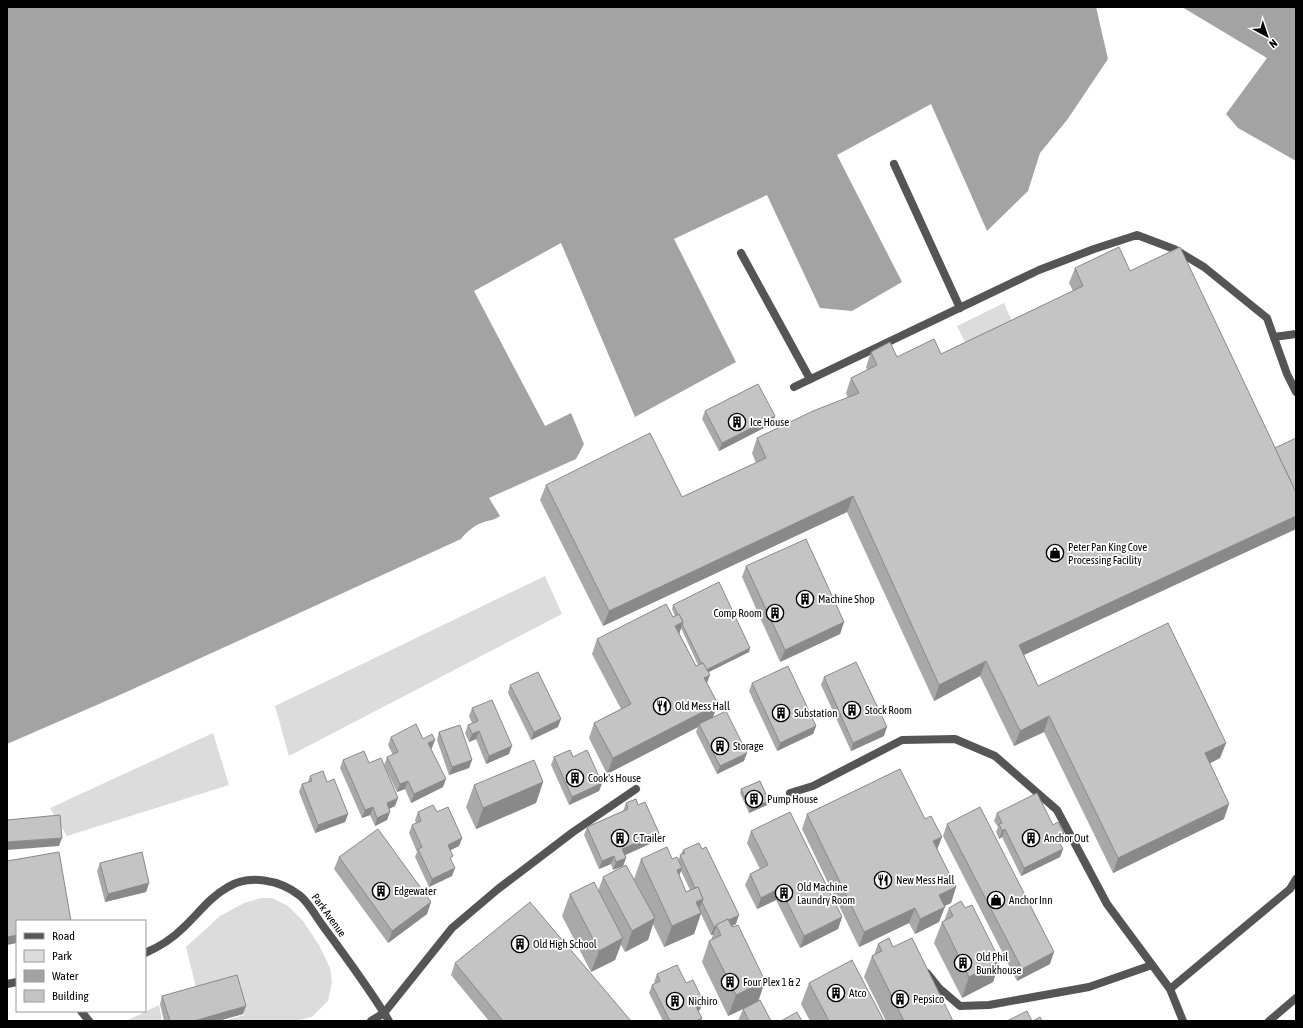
<svg xmlns="http://www.w3.org/2000/svg" width="1303" height="1028" viewBox="0 0 1303 1028" font-family="'Asap Condensed',sans-serif">
  <rect width="100%" height="100%" fill="#fff"/>
  <!-- green -->
  <g fill="#dcdcdc">
    <path d="M1004 303 1015 328 969 350 957 326Z"/>
    <path d="M545 576 562 614 289 756 275 706Z"/>
    <path d="M213 733 229 785 67 836 50 808Z"/>
    <path d="M261 898H272L288 906 303 921 319 945 330 968 332 982 328 1001 312 1017 295 1021H223L244 1015 235 981 197 992 186 947 220 916 244 903Z"/>
    <path d="M159 1005 162 1021H126Z"/>
  </g>
  <!-- water -->
  <g fill="#a3a3a3">
    <path d="M7 7H1096L1108 59 1067 120 1040 153 1028 191 987 231 931 104 837 155 902 282 852 311 820 308 767 195 674 239 736 362 635 417 561 243 474 291 545 426 571 413 584 444 576 459 489 498 500 516C495 520 490 520 484 522 475 525 467 531 461 539L122 694 7 744Z"/>
    <path d="M1182 7H1296V161L1238 128 1226 114 1267 58Z"/>
  </g>
  <g fill="none" stroke-linecap="round" stroke-linejoin="round">
    <!-- service -->
    <g stroke="#555" stroke-width="8">
      <path d="M894 164 960 308"/>
      <path d="M741 253 810 379"/>
      <path d="M1274 337 1296 334"/>
      <path d="M794 387 1039 270 1094 249 1137 235 1174 249 1204 267 1267 318 1287 374 1296 392"/>
      <path d="M790 793 813 786 902 740 955 739 995 756 1057 810 1107 904 1170 989 1183 1021"/>
      <path d="M927 973 939 988 960 1006 989 1005 1089 987 1152 965"/>
      <path d="M1170 989 1290 889 1296 879"/>
      <path d="M81 1011 89 1021"/>
      <path d="M371 1021 384 1013 452 928 498 889 573 832 636 789"/>
    </g>
    <!-- minor -->
    <g stroke="#555" stroke-width="8">
      <path d="M145 953C159 947 172 939 183 928 198 914 210 897 228 887 249 874 280 880 299 895 307 900 317 918 323 926 346 957 369 988 389 1021"/>
      <path d="M7 984 17 982"/>
    </g>
    <!-- tertiary -->
    <path stroke="#555" stroke-width="8" d="M1269 1021 1296 998"/>
  </g>
  <!-- wall -->
  <g fill="#a9a9a9" fill-rule="evenodd">
    <path d="M1075 268 1130 271 1296 529 1024 655 1038 686 1226 743 1220 758 1210 763 1224 819 1113 873 1044 732 1014 746 980 676 934 701 847 512 603 626 540 500 546 485 682 497 756 463 752 453 757 438 848 398 846 393 851 378 867 370 866 367 871 352 897 357 941 354 1073 291 1069 283Z"/>
    <path d="M705 411 775 416 772 424 719 451 702 419Z"/>
    <path d="M746 566 844 622 840 634 780 662 742 577Z"/>
    <path d="M673 605 750 648 749 652 708 672 707 683 718 704 713 717 744 761 717 774 696 732 698 727 607 774 589 738 594 723 621 709 592 654 597 639 673 617 675 616 672 609ZM681 628 698 665 696 666 679 633Z"/>
    <path d="M824 677 884 736 851 751 821 685Z"/>
    <path d="M752 683 816 726 813 734 777 751 749 691Z"/>
    <path d="M510 685 558 727 531 740 508 693Z"/>
    <path d="M472 708 509 754 486 764 476 739 469 742 465 733 468 725 472 723 469 716Z"/>
    <path d="M439 732 472 760 469 768 449 775 437 740Z"/>
    <path d="M391 737 423 739 432 748 431 749 443 787 411 803 405 789 397 792 384 765 387 757 393 755 388 745Z"/>
    <path d="M554 757H573L602 783 599 791 569 805 551 765Z"/>
    <path d="M343 760 395 806 389 809 387 820 375 826 370 815 362 818 340 768Z"/>
    <path d="M310 776 327 782 348 814 345 822 315 833 299 792 302 784 308 782Z"/>
    <path d="M543 782 536 803 476 829 466 807 474 785Z"/>
    <path d="M741 789 769 801 767 805 749 813 740 793Z"/>
    <path d="M626 803 656 841 625 855 626 858 623 866 613 870 611 864 599 869 584 835 587 827 623 811Z"/>
    <path d="M418 812H437L462 838 459 846 450 850 452 876 429 887 415 857 417 852 409 833 412 825 416 823 415 820Z"/>
    <path d="M997 813 1053 825 1064 833 1061 841 1059 842 1063 849 1060 857 1021 876 1002 837 999 839 996 832 998 827 994 821Z"/>
    <path d="M807 814 925 819 942 837 937 849 956 887 951 903 944 906 939 922 915 934 909 923 859 947 802 829Z"/>
    <path d="M947 824 1050 964 1017 981 943 836Z"/>
    <path d="M751 831 842 917 838 929 800 948 776 900 757 909 745 885 750 874 760 869 747 843Z"/>
    <path d="M683 850 736 924 732 926 765 981 758 1001 771 1021H738L743 1009 728 1016 702 962 709 941 711 940 713 935H711L701 914 694 934 664 947 653 924 648 940 625 952 621 945 615 960 591 972 562 916 570 894 598 891 603 877 634 879 641 859H672L678 860ZM681 871 690 890 686 892 679 875Z"/>
    <path d="M339 857 431 902 427 914 388 943 334 869Z"/>
    <path d="M100 863 149 883 146 892 105 902 97 871Z"/>
    <path d="M949 908H965L1000 961 993 982 962 998 934 943 942 922 944 921Z"/>
    <path d="M878 944 893 947 953 1021H886L864 977 872 956 874 955Z"/>
    <path d="M455 963 631 1021H489L451 975Z"/>
    <path d="M657 974 686 983 700 1010 698 1011 702 1018 701 1021H663L649 993 652 985 655 983 654 982Z"/>
    <path d="M809 983 884 1021H810L801 1004Z"/>
    <path d="M162 996 243 1014 218 1021H164L160 1004Z"/>
  </g>
  <!-- shaded-wall -->
  <g fill="#898989">
    <path d="M775 416 772 424 719 451 722 443Z"/>
    <path d="M853 496 847 512 603 626 609 611Z"/>
    <path d="M1296 516V529L1013 660 1019 645Z"/>
    <path d="M683 622 678 638 675 626Z"/>
    <path d="M844 622 840 634 780 662 785 650Z"/>
    <path d="M750 648 749 652 703 675 704 671Z"/>
    <path d="M986 661 980 676 934 701 939 685Z"/>
    <path d="M710 675 704 691V678Z"/>
    <path d="M718 704 712 719 699 724 698 727 607 774 613 758Z"/>
    <path d="M1049 716 1044 732 1014 746 1020 731Z"/>
    <path d="M561 719 558 727 531 740 534 732Z"/>
    <path d="M816 726 813 734 777 751 780 743Z"/>
    <path d="M887 727 884 736 851 751 853 743Z"/>
    <path d="M479 731 476 739 469 742 472 734Z"/>
    <path d="M435 740 432 748 425 751 428 743Z"/>
    <path d="M1226 743 1220 758 1199 769 1205 753Z"/>
    <path d="M512 746 509 754 486 764 489 756Z"/>
    <path d="M747 753 744 761 717 774 720 766Z"/>
    <path d="M472 760 469 768 449 775 452 767Z"/>
    <path d="M446 779 443 787 411 803 414 794Z"/>
    <path d="M408 781 405 789 397 792 400 784Z"/>
    <path d="M543 782 536 803 476 829 483 808Z"/>
    <path d="M602 783 599 791 569 805 572 797Z"/>
    <path d="M398 798 395 806 384 811 387 803Z"/>
    <path d="M769 801 767 805 749 813 750 809Z"/>
    <path d="M1229 804 1224 819 1113 873 1118 858Z"/>
    <path d="M373 807 370 815 362 818 365 810Z"/>
    <path d="M390 812 387 820 375 826 377 818Z"/>
    <path d="M348 814 345 822 315 833 318 825Z"/>
    <path d="M1005 829 1002 837 999 839 1002 831Z"/>
    <path d="M659 833 656 841 619 858 622 849Z"/>
    <path d="M1064 833 1061 841 1054 845 1056 837Z"/>
    <path d="M942 837 936 852 933 841Z"/>
    <path d="M62 838 59 846 7 850V842Z"/>
    <path d="M462 838 459 846 445 853 448 845Z"/>
    <path d="M1063 849 1060 857 1021 876 1024 868Z"/>
    <path d="M614 856 611 864 599 869 602 861Z"/>
    <path d="M626 858 623 866 613 870 616 862Z"/>
    <path d="M455 868 452 876 429 887 432 879Z"/>
    <path d="M682 868 674 889 677 870Z"/>
    <path d="M149 883 146 892 105 902 108 894Z"/>
    <path d="M956 887 951 903 934 911 939 895Z"/>
    <path d="M780 888 776 900 757 909 761 898Z"/>
    <path d="M703 899 697 914 701 913 694 934 664 947 672 926 696 902Z"/>
    <path d="M431 902 427 914 388 943 392 931Z"/>
    <path d="M945 907 939 922 915 934 920 919Z"/>
    <path d="M915 908 909 923 859 947 864 932Z"/>
    <path d="M739 915 736 924 720 931 717 926Z"/>
    <path d="M842 917 838 929 800 948 804 936Z"/>
    <path d="M655 918 648 940 625 952 632 931Z"/>
    <path d="M714 927H716L713 935H711Z"/>
    <path d="M17 935V943L7 945V937Z"/>
    <path d="M623 938 615 960 591 972 599 951Z"/>
    <path d="M1054 952 1050 964 1017 981 1022 969Z"/>
    <path d="M1000 961 993 982 962 998 969 977Z"/>
    <path d="M765 981 758 1002 728 1016 736 995Z"/>
    <path d="M703 1001 700 1010 692 1013 695 1005Z"/>
    <path d="M246 1006 243 1014 218 1021H194Z"/>
  </g>
  <!-- building -->
  <g fill="#c4c4c4" stroke="#898989">
    <path d="M1119 247 1130 271 1180 247 1296 492V516L1019 645 1038 686 1168 623 1226 743 1205 753 1229 804 1118 858 1049 716 1020 731 986 661 939 685 853 496 609 611 546 485 650 433 682 497 766 458 757 438 813 411 859 393 851 378 877 365 871 352 890 342 897 357 934 339 941 354 1083 286 1075 268Z"/>
    <path d="M758 384 775 416 722 443 705 411Z"/>
    <path d="M1296 438V492L1275 448Z"/>
    <path d="M806 539 844 622 785 650 746 566Z"/>
    <path d="M719 582 750 648 706 670 703 663H701L682 624 683 622 679 614 678 615 673 605Z"/>
    <path d="M666 604 673 617 679 614 683 622 675 626 696 666 703 663 710 675 704 678 718 704 613 758 594 723 631 704 597 639Z"/>
    <path d="M856 662 887 727 853 743 824 677Z"/>
    <path d="M788 666 816 726 780 743 752 683Z"/>
    <path d="M538 672 561 719 534 732 510 685Z"/>
    <path d="M492 700 512 746 489 756 479 731 472 734 468 725 478 721 472 708Z"/>
    <path d="M726 711 747 753 720 766 699 724Z"/>
    <path d="M416 724 423 739 432 734 435 740 428 743 446 779 414 794 408 781 400 784 387 757 398 752 391 737Z"/>
    <path d="M460 725 472 760 452 767 439 732Z"/>
    <path d="M570 750 573 757 587 750 602 783 572 797 554 757Z"/>
    <path d="M364 751 369 763 381 758 398 798 387 803 390 812 377 818 373 807 365 810 343 760Z"/>
    <path d="M534 760 543 782 483 808 474 785Z"/>
    <path d="M900 769 925 819 931 816 942 837 933 841 956 887 939 895 945 907 920 919 915 908 864 932 807 814Z"/>
    <path d="M323 771 327 782 334 779 348 814 318 825 302 784 312 781 310 776Z"/>
    <path d="M760 781 769 801 750 809 741 789Z"/>
    <path d="M1037 793 1053 825 1058 822 1064 833 1056 837 1063 849 1024 868 1005 829 1002 831 999 824 1002 823 997 813Z"/>
    <path d="M636 799 638 805 645 802 659 833 622 849 626 858 616 862 614 856 602 861 587 827 628 809 626 803Z"/>
    <path d="M433 805 437 812 448 807 462 838 448 845 453 856 450 858 455 868 432 879 418 849 422 847 412 825 421 821 418 812Z"/>
    <path d="M980 807 1054 952 1022 969 947 824Z"/>
    <path d="M790 812 842 917 804 936 780 888 761 898 750 874 768 865 751 831Z"/>
    <path d="M60 815 62 838 7 842V820Z"/>
    <path d="M378 829 431 902 392 931 339 857Z"/>
    <path d="M699 843 702 849 706 847 739 915 729 920 728 919 716 925V927H714L702 902 703 899 698 887 695 888 680 855 685 853 683 850Z"/>
    <path d="M667 847 672 859 677 857 682 868 677 870 686 892 698 887 703 899 696 902 701 913 672 926 641 859Z"/>
    <path d="M59 852 71 921H17V935L7 937V861Z"/>
    <path d="M142 852 149 883 108 894 100 863Z"/>
    <path d="M626 865 655 918 632 931 603 877Z"/>
    <path d="M594 882 623 938 599 951 570 894Z"/>
    <path d="M961 901 965 908 972 905 1000 961 969 977 942 922 953 916 949 908Z"/>
    <path d="M530 902 631 1021H503L455 963Z"/>
    <path d="M728 919 732 927 738 925 765 981 736 995 709 941 721 935 716 925Z"/>
    <path d="M889 938 893 947 912 938 953 1021H904L872 956 882 951 878 944Z"/>
    <path d="M852 960 884 1021H829L809 983Z"/>
    <path d="M677 965 686 983 693 980 703 1001 695 1005 702 1018 696 1021H670L652 985 660 981 657 974Z"/>
    <path d="M237 975 246 1006 194 1021H170L162 996Z"/>
    <path d="M760 1000 771 1021H749L743 1009Z"/>
    <path d="M1027 1011 1032 1021H1007Z"/>
    <path d="M797 1012 802 1021H781Z"/>
    <path d="M1040 1017 1042 1021H1033Z"/>
  </g>
  <!-- icons -->
  <defs>
    <symbol id="building-ring" viewBox="-11 -11 22 22"><circle r="9.5" fill="#fff" stroke="#000" stroke-width="1.5"/><path d="M-4-6H4V6H1V3H-1V6H-4ZM-2.5-4.3h1.7v1.8h-1.7ZM.8-4.3h1.7v1.8H.8ZM-2.5-1h1.7V.8h-1.7ZM.8-1h1.7V.8H.8Z" fill="#000"/></symbol>
    <symbol id="shop-ring" viewBox="-11 -11 22 22"><circle r="9.5" fill="#fff" stroke="#000" stroke-width="1.5"/><path d="M-5-2.5h2.3a2.7 3.5 0 0 1 5.4 0H5L5.5 6h-11ZM-1.5-2.5h3a1.5 2.3 0 0 0-3 0Z" fill="#000"/></symbol>
    <symbol id="restaurant-ring" viewBox="-11 -11 22 22"><circle r="9.5" fill="#fff" stroke="#000" stroke-width="1.5"/><path d="M-5-6h1v4h1v-4h1v4h1v-4h1v5L-1.5 .5V6h-2V.5L-5-1ZM5-6V6H3V1.5H1.5Q1.5-4 5-6Z" fill="#000"/></symbol>
  </defs>
  <g fill-rule="evenodd">
    <use href="#building-ring" x="727" y="412" width="20" height="20"/>
    <use href="#shop-ring" x="1045" y="543" width="20" height="20"/>
    <use href="#building-ring" x="795" y="589" width="20" height="20"/>
    <use href="#building-ring" x="765" y="603" width="20" height="20"/>
    <use href="#restaurant-ring" x="652" y="696" width="20" height="20"/>
    <use href="#building-ring" x="842" y="700" width="20" height="20"/>
    <use href="#building-ring" x="771" y="703" width="20" height="20"/>
    <use href="#building-ring" x="710" y="736" width="20" height="20"/>
    <use href="#building-ring" x="565" y="768" width="20" height="20"/>
    <use href="#building-ring" x="744" y="789" width="20" height="20"/>
    <use href="#building-ring" x="610" y="828" width="20" height="20"/>
    <use href="#building-ring" x="1021" y="828" width="20" height="20"/>
    <use href="#restaurant-ring" x="873" y="870" width="20" height="20"/>
    <use href="#building-ring" x="371" y="881" width="20" height="20"/>
    <use href="#building-ring" x="774" y="883" width="20" height="20"/>
    <use href="#shop-ring" x="986" y="890" width="20" height="20"/>
    <use href="#building-ring" x="510" y="934" width="20" height="20"/>
    <use href="#building-ring" x="953" y="953" width="20" height="20"/>
    <use href="#building-ring" x="720" y="972" width="20" height="20"/>
    <use href="#building-ring" x="826" y="983" width="20" height="20"/>
    <use href="#building-ring" x="890" y="989" width="20" height="20"/>
    <use href="#building-ring" x="665" y="991" width="20" height="20"/>
  </g>
  <g text-anchor="middle" stroke-width="3.5" stroke-linejoin="round" paint-order="stroke">
    <!-- poi labels -->
    <g font-size="11" fill="#000" stroke="#fff" text-anchor="start">
      <text x="750" y="426">Ice House</text>
      <text x="1068" y="551">Peter Pan King Cove<tspan x="1068" dy="13">Processing Facility</tspan></text>
      <text x="818" y="603">Machine Shop</text>
      <text x="762" y="617" text-anchor="end">Comp Room</text>
      <text x="675" y="710">Old Mess Hall</text>
      <text x="865" y="714">Stock Room</text>
      <text x="794" y="717">Substation</text>
      <text x="733" y="750">Storage</text>
      <text x="588" y="782">Cook's House</text>
      <text x="767" y="803">Pump House</text>
      <text x="633" y="842">C Trailer</text>
      <text x="1044" y="842">Anchor Out</text>
      <text x="896" y="884">New Mess Hall</text>
      <text x="797" y="891">Old Machine<tspan x="797" dy="13">Laundry Room</tspan></text>
      <text x="394" y="895">Edgewater</text>
      <text x="1009" y="904">Anchor Inn</text>
      <text x="533" y="948">Old High School</text>
      <text x="976" y="961">Old Phil<tspan x="976" dy="13">Bunkhouse</tspan></text>
      <text x="743" y="986">Four Plex 1 &amp; 2</text>
      <text x="849" y="997">Atco</text>
      <text x="913" y="1003">Pepsico</text>
      <text x="688" y="1005">Nichiro</text>
    </g>
    <!-- street labels -->
    <g font-size="11" fill="#000" stroke="#fff">
      <text transform="translate(329 915) rotate(54)" y="4">Park Avenue</text>
    </g>
  </g>
  <!-- border -->
  <rect width="1303" height="1028" fill="none" stroke="#000000" stroke-width="16"/>
  <!-- legend -->
  <rect x="16" y="920" width="130" height="92" fill="#ffffff" stroke="#999999"/>
  <rect x="24" y="933" width="20" height="6" fill="#555555" stroke="#999999"/>
  <text x="52" y="940" font-size="12" fill="#000000">Road</text>
  <rect x="24" y="950" width="20" height="12" fill="#dcdcdc" stroke="#999999"/>
  <text x="52" y="960" font-size="12" fill="#000000">Park</text>
  <rect x="24" y="970" width="20" height="12" fill="#a3a3a3" stroke="#999999"/>
  <text x="52" y="980" font-size="12" fill="#000000">Water</text>
  <rect x="24" y="990" width="20" height="12" fill="#c4c4c4" stroke="#999999"/>
  <text x="52" y="1000" font-size="12" fill="#000000">Building</text>
  <!-- north arrow -->
  <g transform="translate(1267 36) rotate(140)" stroke="#ffffff" stroke-width="3" paint-order="stroke">
  <path d="M0-3L7 15L0 10L-7 15Z" fill="#000000"/>
  <text y="-6" font-size="11" font-weight="bold" text-anchor="middle" fill="#000000">N</text>
  </g>
</svg>
